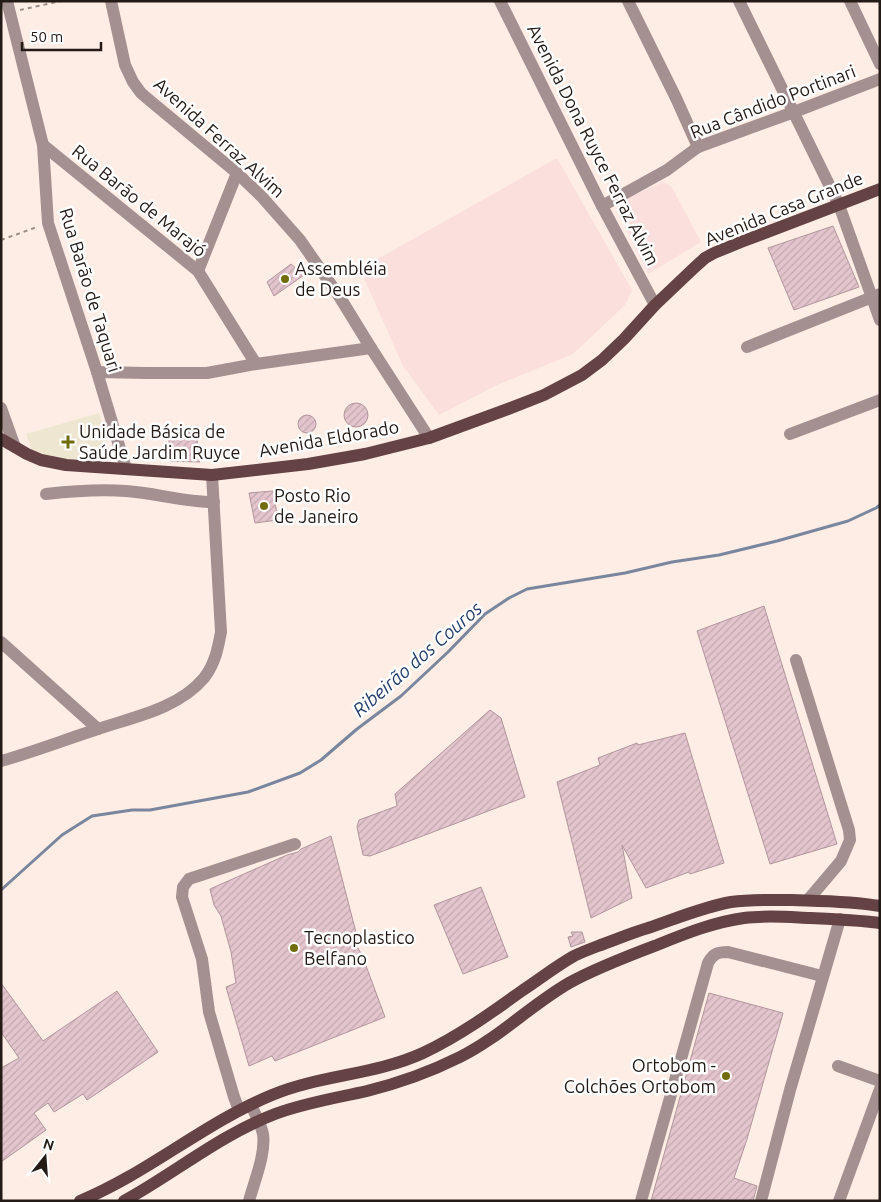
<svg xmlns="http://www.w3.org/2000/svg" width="881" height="1202" viewBox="0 0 881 1202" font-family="Ubuntu,sans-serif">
  <defs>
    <pattern id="building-hatch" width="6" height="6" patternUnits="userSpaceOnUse" patternTransform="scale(1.25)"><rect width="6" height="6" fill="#e4c5cd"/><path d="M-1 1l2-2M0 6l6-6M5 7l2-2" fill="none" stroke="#c3a9af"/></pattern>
  </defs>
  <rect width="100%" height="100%" fill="#feede4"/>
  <!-- education -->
  <g fill="#fadfdd">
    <path d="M557 158 632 290 625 305 573 354 497 385 439 415 403 366 360 269Z"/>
    <path d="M663 182 671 186 701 242 648 274 615 204Z"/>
  </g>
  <!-- medical -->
  <path fill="#efe6d1" d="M99 413 109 449 102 456 88 460 59 459 33 454 26 434Z"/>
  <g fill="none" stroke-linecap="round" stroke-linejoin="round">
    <!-- stream -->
    <path stroke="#7a869d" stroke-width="3" d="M1 890 62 835 92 816 132 810H150L248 792 300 773 321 760 357 729 401 696 448 652 485 614 509 598 527 589 625 573 672 562 719 555 777 541 848 521 876 508 880 505"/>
  </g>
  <!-- building -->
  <g fill="url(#building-hatch)" stroke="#b2959d">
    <path d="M833 226 859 287 794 310 768 248Z"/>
    <path d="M291 264 304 275 274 296 267 282Z"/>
    <circle cx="356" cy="415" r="12"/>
    <circle cx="307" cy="424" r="9"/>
    <path d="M169 430 196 432 200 462 169 461Z"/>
    <path d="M273 491 278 520 255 523 249 493Z"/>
    <path d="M764 606 837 844 770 864 697 631Z"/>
    <path d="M490 710 501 718 525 797 370 856 363 855 357 827 359 820 397 806 395 794Z"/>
    <path d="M685 733 724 863 690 874 689 872 646 888 622 845 632 898 591 918 557 782 600 765 598 758 637 743 638 745Z"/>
    <path d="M331 836 358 940 355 943 362 955 385 1017 275 1061 272 1056 249 1066 226 987 236 983 231 952 221 916 214 905 210 889 287 855 298 852 301 849Z"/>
    <path d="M481 887 508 957 463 974 434 905Z"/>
    <path d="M571 932H582L585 942 571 947 568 937 573 936Z"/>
    <path d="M1 983 43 1041 117 991 158 1052 87 1100 83 1094 54 1112 48 1103 34 1113 46 1130 1 1162V1068L19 1058 1 1032Z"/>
    <path d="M709 993 783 1013 747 1139 734 1178 757 1186 753 1201H651Z"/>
  </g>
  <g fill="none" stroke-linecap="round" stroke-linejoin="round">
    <!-- path -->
    <g stroke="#9b8d86" stroke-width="2" stroke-dasharray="4 4" stroke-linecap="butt">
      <path d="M20 10 61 1"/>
      <path d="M1 240 37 227"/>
    </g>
    <!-- minor -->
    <g stroke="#a59091" stroke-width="12">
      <path d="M7 1 43 145 48 223 97 372 126 469"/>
      <path d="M111 1 125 65 133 82 141 93 148 99 237 173 262 197 300 240 339 296 371 348 429 438"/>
      <path d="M500 1 602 206 655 305"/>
      <path d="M628 1 676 98 698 147"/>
      <path d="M739 1 839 205 880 320"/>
      <path d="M850 1 880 64"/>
      <path d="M43 145 198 271 256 364"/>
      <path d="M602 206 667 170 698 147 794 112 880 79"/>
      <path d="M198 271 237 173"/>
      <path d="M747 347 880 294"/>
      <path d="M97 372 146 373H207L256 364 371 348"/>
      <path d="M1 408 15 447"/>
      <path d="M790 434 880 400"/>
      <path d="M46 494C73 491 99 489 126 491 156 493 183 502 214 502"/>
      <path d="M1 642 98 729"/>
      <path d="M796 660 849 830 850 840 841 861 808 900"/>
      <path d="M1 761C33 752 64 740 95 730 133 717 178 709 204 678 215 664 218 648 221 632L212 475"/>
      <path d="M838 1066 880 1081"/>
      <path d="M239 1110 234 1097 209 1012 202 959 182 897 183 887 189 879 295 844"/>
      <path d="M249 1201C254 1182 266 1154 263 1134 261 1124 255 1114 251 1105"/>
      <path d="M641 1201 708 963C713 954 717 952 728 952L822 976"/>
      <path d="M761 1201 790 1090 840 919"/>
      <path d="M839 1201 880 1089"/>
    </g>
    <!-- major -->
    <g stroke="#654345" stroke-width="12">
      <path d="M1 439 27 454 41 460 66 465 212 475 308 464 365 454 429 438 508 409 544 395 582 375 602 360 624 339 655 305 694 268 705 258 714 253 741 242 880 189"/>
      <path d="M80 1201C148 1173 204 1123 272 1095 320 1075 375 1075 423 1053 459 1036 491 1013 523 990 540 979 556 966 574 956 582 952 590 949 598 946 615 940 631 933 648 928 675 919 703 907 731 902 751 899 772 900 792 900 822 901 851 901 880 906"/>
      <path d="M124 1201C175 1173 220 1135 275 1114 304 1103 336 1098 367 1091 399 1083 430 1072 460 1057 500 1037 531 1005 569 983 596 968 628 956 657 945 684 934 714 922 744 918 766 915 788 917 810 918 833 919 856 920 880 923"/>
    </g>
  </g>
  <!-- markers -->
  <g fill="#706c09" stroke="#fefefe" stroke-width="2">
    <circle cx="285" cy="279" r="5"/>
    <path d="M65.5 434.5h5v5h5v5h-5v5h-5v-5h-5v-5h5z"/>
    <circle cx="264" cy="506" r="5"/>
    <circle cx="294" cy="948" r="5"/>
    <circle cx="726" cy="1076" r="5"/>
  </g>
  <g text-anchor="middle" stroke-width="5" stroke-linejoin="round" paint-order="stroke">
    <!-- street labels -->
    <g font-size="18" fill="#251b16" stroke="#fefefe">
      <text transform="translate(773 102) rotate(-21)" y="6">Rua Cândido Portinari</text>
      <text transform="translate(219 138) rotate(42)" y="6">Avenida Ferraz Alvim</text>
      <text transform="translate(593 145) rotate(63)" y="6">Avenida Dona Ruyce Ferraz Alvim</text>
      <text transform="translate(139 201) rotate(39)" y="6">Rua Barão de Marajó</text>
      <text transform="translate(784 209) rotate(-22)" y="6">Avenida Casa Grande</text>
      <text transform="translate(90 290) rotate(73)" y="6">Rua Barão de Taquari</text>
      <text transform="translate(329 439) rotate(-10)" y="6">Avenida Eldorado</text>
    </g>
    <!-- poi labels -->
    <g font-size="18" fill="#251b16" stroke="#fefefe" text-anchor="start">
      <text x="295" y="275">Assembléia<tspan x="295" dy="21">de Deus</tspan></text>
      <text x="79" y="438">Unidade Básica de<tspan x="79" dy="21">Saúde Jardim Ruyce</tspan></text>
      <text x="274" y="502">Posto Rio<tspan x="274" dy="21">de Janeiro</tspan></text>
      <text x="304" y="944">Tecnoplastico<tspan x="304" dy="21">Belfano</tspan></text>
      <text x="716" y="1072" text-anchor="end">Ortobom -<tspan x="716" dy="21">Colchões Ortobom</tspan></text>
    </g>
    <!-- water labels -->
    <g font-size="19" font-style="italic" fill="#253e6c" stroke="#fefefe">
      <text transform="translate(417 659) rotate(-41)" y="7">Ribeirão dos Couros</text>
    </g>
  </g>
  <!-- border -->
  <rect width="881" height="1202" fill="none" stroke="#251b16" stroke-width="5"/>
  <!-- north arrow -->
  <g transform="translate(45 1157) rotate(17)" stroke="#fefefe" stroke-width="4" paint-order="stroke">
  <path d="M0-4L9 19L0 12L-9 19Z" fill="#251b16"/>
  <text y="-8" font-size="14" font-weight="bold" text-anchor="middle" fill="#251b16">N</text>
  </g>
  <!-- scale -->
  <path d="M22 42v8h79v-8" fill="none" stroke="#251b16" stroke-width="2.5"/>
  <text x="30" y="42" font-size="15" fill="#251b16" stroke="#fefefe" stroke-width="4" paint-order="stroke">50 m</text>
</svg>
